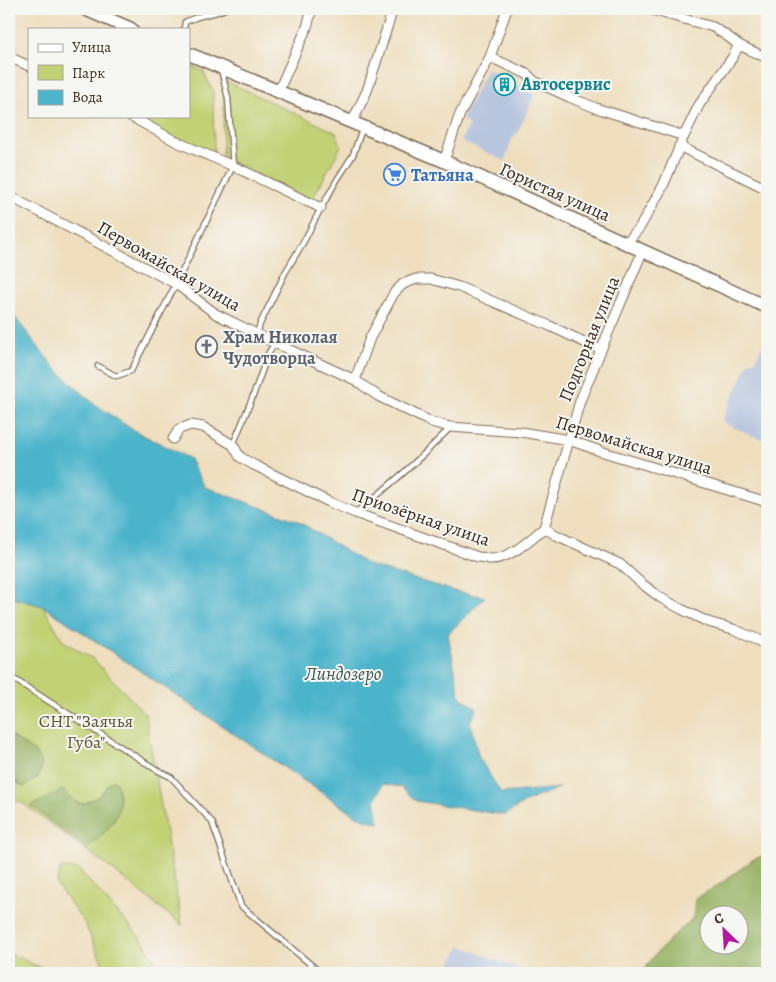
<svg xmlns="http://www.w3.org/2000/svg" width="776" height="982" viewBox="0 0 776 982" font-family="Alegreya,serif">
  <rect width="100%" height="100%" fill="#f6f6f2"/>
  <filter id="ink" filterUnits="userSpaceOnUse"><feTurbulence type="fractalNoise" baseFrequency=".02" numOctaves="2"/><feDisplacementMap in="SourceGraphic" scale="10" xChannelSelector="R" yChannelSelector="G"/><feConvolveMatrix kernelMatrix="1 2 1 2 8 2 1 2 1" color-interpolation-filters="sRGB"/></filter>
  <filter id="wash" filterUnits="userSpaceOnUse"><feTurbulence type="fractalNoise" baseFrequency=".0096" numOctaves="4" result="noise"/><feDisplacementMap in="SourceGraphic" scale="20" xChannelSelector="R" yChannelSelector="G"/><feGaussianBlur stdDeviation="1.12" result="paint"/><feColorMatrix in="noise" values="0 0 0 0 0 0 0 0 0 0 0 0 0 0 0 0 0 1.4 0 .05"/><feComposite in="paint" operator="in"/></filter>
  <g filter="url(#wash)">
    <rect width="100%" height="100%" fill="#eedebd"/>
    <!-- industrial -->
    <g fill="#b7c5de">
      <path d="M487 69 535 94 518 132 512 139 505 161 461 141 469 125 462 119Z"/>
      <path d="M763 343 767 344V343V442L726 424 722 420 749 362 756 360Z"/>
      <path d="M461 946 529 973H445Z"/>
    </g>
    <!-- green -->
    <g fill="#c1d173" stroke="#7e7e48" fill-rule="evenodd">
      <path d="M189 65 203 71 213 91 214 161 128 120 124 116H189Z"/>
      <path d="M221 79 333 131 337 134 341 146 313 198 309 200 222 157 224 99Z"/>
      <path d="M9 597 43 606 63 641 93 659 145 714 182 925 109 867 18 800 9 810V778L24 787 35 752 9 735ZM110 782 87 847 63 790 75 802 83 804 99 796Z"/>
      <path d="M61 868 78 869 144 942 162 973H107L84 922 56 884Z"/>
      <path d="M9 953 52 973H9Z"/>
    </g>
    <!-- forest -->
    <g fill="#98b365" stroke="#6a6e42" fill-rule="evenodd">
      <path d="M9 735 35 752 42 764 39 776 24 787 9 778Z"/>
      <path d="M114 780C118 785 118 789 119 795 123 818 103 835 87 848L31 806 63 790 75 802 83 804 99 796 110 782Z"/>
      <path d="M767 855V973H643L653 957 672 937 693 918 695 899 720 884 754 859ZM708 914H738V944H708Z"/>
    </g>
    <!-- water -->
    <path fill="#4cb4cb" stroke="#446f74" d="M9 310 54 367 92 402 133 430 189 458 205 487 298 521 368 565 454 591 485 597 448 634 460 697 477 708 470 722 479 758 501 793 559 788 525 802 505 815 416 801 401 787 383 784 375 799 379 823 358 817 43 606 9 597Z"/>
  </g>
  <g filter="url(#ink)">
    <g fill="none" stroke-linecap="round" stroke-linejoin="round">
      <defs>
        <g id="lane">
          <path d="M184 29 185 22C192 19 198 16 205 15 213 13 218 12 225 9"/>
          <path d="M257 334 260 324 285 273 304 241 321 208 337 180 353 155 362 129"/>
          <path d="M98 366 116 376 131 371 176 284 233 166 228 98 221 69"/>
          <path d="M233 445 253 396 268 354 275 343"/>
          <path d="M355 513C389 487 420 459 450 428"/>
          <path d="M9 676 157 770 171 777 212 822 241 906 321 973"/>
        </g>
        <g id="street">
          <path d="M648 9 713 27 727 36 739 45 767 58"/>
          <path d="M9 57 29 66"/>
          <path d="M490 57 527 74 534 81 569 97 596 108 684 136"/>
          <path d="M278 92 307 27 312 9"/>
          <path d="M130 116 177 142 233 166 321 208"/>
          <path d="M352 122 367 91 393 9"/>
          <path d="M679 146 767 189"/>
          <path d="M444 161 460 114 490 57 507 9"/>
          <path d="M9 196 176 284 216 314 275 343 355 380 378 396 431 422 450 427 521 432 569 440 600 451 767 502"/>
          <path d="M626 243 640 227 663 186 684 136 699 105 732 58 739 45"/>
          <path d="M355 380 370 338 394 293 403 284 416 279H431L459 287 550 326 601 350"/>
          <path d="M173 439 179 429 191 425 203 427 233 445 240 457 254 465 329 502 355 513 478 557C481 557 486 558 489 559 510 560 529 540 544 528"/>
          <path d="M544 528 580 401 601 350 643 250"/>
          <path d="M544 528 556 535 620 564 641 583 661 598 681 609 708 622 733 629 757 639 767 646"/>
        </g>
        <g id="secondary">
          <path d="M85 9 131 29"/>
          <path d="M189 54 444 161 767 307"/>
        </g>
      </defs>
      <!-- lane casing -->
      <use href="#lane" stroke="#7a6956" stroke-width="7"/>
      <!-- street casing -->
      <use href="#street" stroke="#7a6956" stroke-width="11"/>
      <!-- secondary casing -->
      <use href="#secondary" stroke="#7a6956" stroke-width="15"/>
      <!-- lane -->
      <use href="#lane" stroke="#fff" stroke-width="4.5"/>
      <!-- street -->
      <use href="#street" stroke="#fff" stroke-width="9"/>
      <!-- secondary -->
      <use href="#secondary" stroke="#fff" stroke-width="12"/>
    </g>
  </g>
  <!-- icons -->
  <defs>
    <symbol id="building-ring" viewBox="-11 -11 22 22"><circle r="9.5" fill="#f6f6f2" stroke="#0f9aa8" stroke-width="1.5"/><path d="M-4-6H4V6H1V3H-1V6H-4ZM-2.5-4.3h1.7v1.8h-1.7ZM.8-4.3h1.7v1.8H.8ZM-2.5-1h1.7V.8h-1.7ZM.8-1h1.7V.8H.8Z" fill="#0f9aa8"/></symbol>
    <symbol id="supermarket-ring" viewBox="-11 -11 22 22"><circle r="9.5" fill="#f6f6f2" stroke="#3f7fe0" stroke-width="1.5"/><path d="M-6-5.5h2.5l.6 2H6L4.5 2H-2.5L-4.4-4H-6ZM-1.5 3.2a1.3 1.3 0 1 0 .1 0ZM3 3.2a1.3 1.3 0 1 0 .1 0Z" fill="#3f7fe0"/></symbol>
    <symbol id="church-ring" viewBox="-11 -11 22 22"><circle r="9.5" fill="#f6f6f2" stroke="#6b7280" stroke-width="1.5"/><path d="M-1.2-6h2.4v3.5h3.3v2.4h-3.3V6h-2.4V-.1h-3.3v-2.4h3.3Z" fill="#6b7280"/></symbol>
  </defs>
  <g fill-rule="evenodd">
    <use href="#building-ring" x="492" y="72" width="25" height="25"/>
    <use href="#supermarket-ring" x="382" y="162" width="25" height="25"/>
    <use href="#church-ring" x="194" y="334" width="25" height="25"/>
  </g>
  <g text-anchor="middle" stroke-width="4" stroke-linejoin="round" paint-order="stroke">
    <!-- culture labels -->
    <g font-size="18" font-weight="bold" fill="#0d838f" stroke="#f6f6f2" text-anchor="start">
      <text x="521" y="90">Автосервис</text>
    </g>
    <!-- shop labels -->
    <g font-size="18" font-weight="bold" fill="#366cbe" stroke="#f6f6f2" text-anchor="start">
      <text x="411" y="181">Татьяна</text>
    </g>
    <!-- street labels -->
    <g font-size="18" fill="#3b2a1e" stroke="#f6f6f2">
      <text transform="translate(555 192) rotate(24)" y="6">Гористая улица</text>
      <text transform="translate(169 266) rotate(30)" y="6">Первомайская улица</text>
      <text transform="translate(589 339) rotate(-68)" y="6">Подгорная улица</text>
      <text transform="translate(634 445) rotate(17)" y="6">Первомайская улица</text>
      <text transform="translate(421 517) rotate(19)" y="6">Приозёрная улица</text>
    </g>
    <!-- worship labels -->
    <g font-size="18" font-weight="bold" fill="#5b616d" stroke="#f6f6f2" text-anchor="start">
      <text x="223" y="343">Храм Николая<tspan x="223" dy="21">Чудотворца</tspan></text>
    </g>
    <!-- park labels -->
    <g font-size="18" fill="#5c5433" stroke="#f6f6f2">
      <text x="86" y="727">СНТ "Заячья<tspan x="86" dy="21">Губа"</tspan></text>
    </g>
    <!-- water labels -->
    <g font-size="19" font-style="italic" fill="#415a5b" stroke="#f6f6f2">
      <text x="343" y="680">Линдозеро</text>
    </g>
  </g>
  <!-- margin -->
  <rect width="776" height="982" fill="none" stroke="#f6f6f2" stroke-width="30"/>
  <!-- legend -->
  <rect x="28" y="28" width="162" height="90" fill="#f6f6f2" stroke="#aba49d"/>
  <rect x="38" y="44" width="25" height="8" fill="#ffffff" stroke="#aba49d"/>
  <text x="72" y="52" font-size="15" fill="#3b2a1e">Улица</text>
  <rect x="38" y="65" width="25" height="15" fill="#c1d173" stroke="#aba49d"/>
  <text x="72" y="78" font-size="15" fill="#3b2a1e">Парк</text>
  <rect x="38" y="90" width="25" height="15" fill="#4cb4cb" stroke="#aba49d"/>
  <text x="72" y="102" font-size="15" fill="#3b2a1e">Вода</text>
  <!-- north arrow -->
  <g transform="translate(724 930) rotate(335)"><circle r="24" fill="#f6f6f2" stroke="#aba49d"/>
  <path d="M0-4L9 19L0 12L-9 19Z" fill="#b5179e"/>
  <text y="-8" font-size="14" font-weight="bold" text-anchor="middle" fill="#3b2a1e">С</text>
  </g>
</svg>
